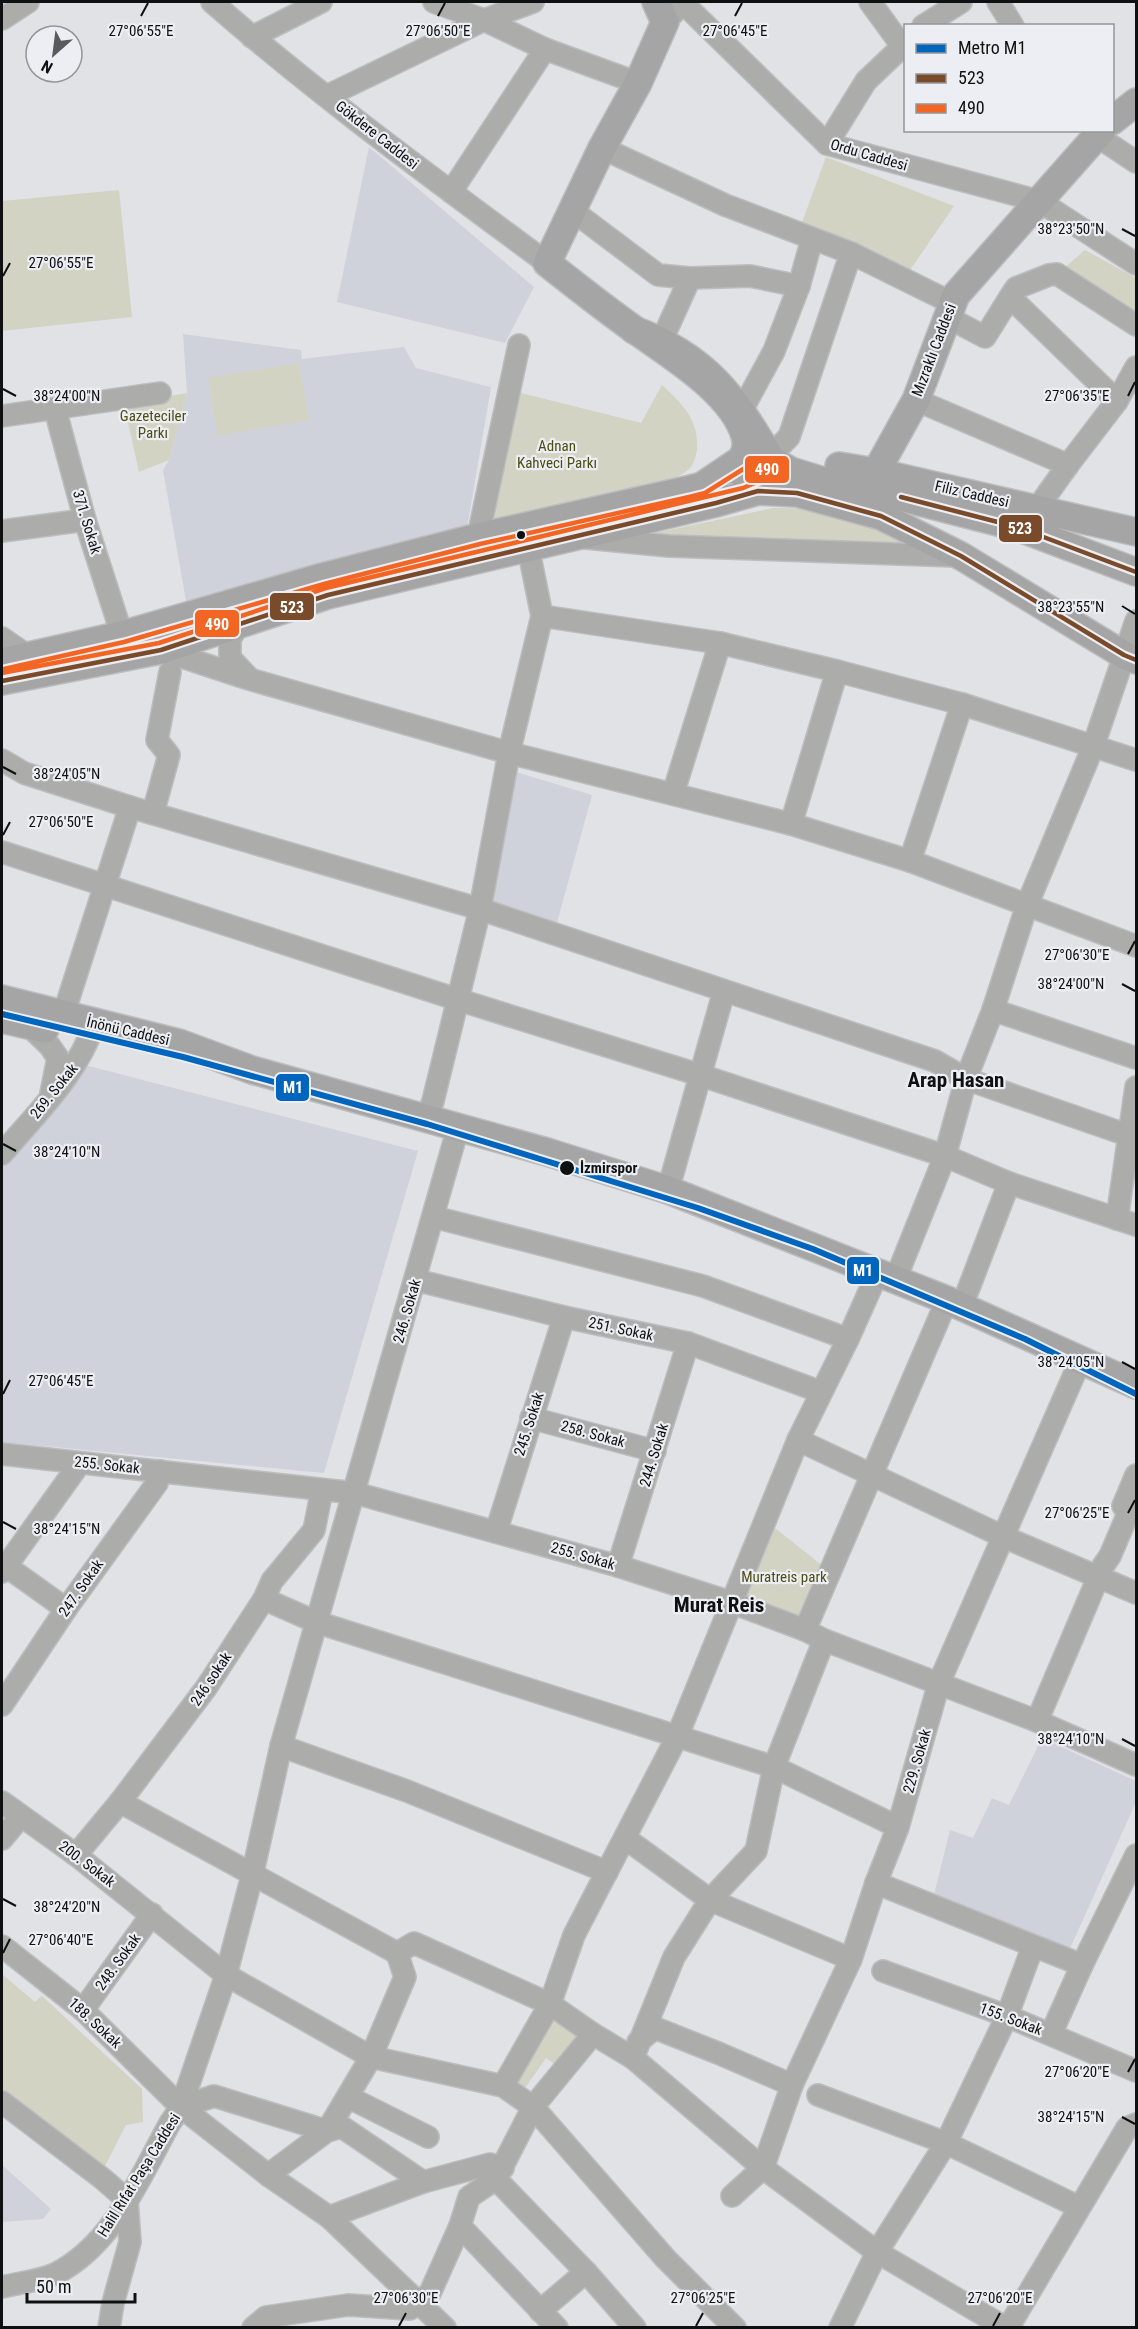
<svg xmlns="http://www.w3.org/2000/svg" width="1138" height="2329" viewBox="0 0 1138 2329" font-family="'Roboto Condensed',sans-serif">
  <rect width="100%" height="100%" fill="#e1e2e6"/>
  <!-- built -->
  <g fill="#d0d2db">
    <path d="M369 147 534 287 505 343 337 302Z"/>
    <path d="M183 334 301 350 302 359 404 347 416 368 491 387 466 534 186 601 163 470 169 460 187 393Z"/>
    <path d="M516 772 592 795 555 930 490 905Z"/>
    <path d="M85 1065 418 1151 324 1473 2 1442V1162Z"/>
    <path d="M1042 1738 1136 1781V1802L1068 1953 933 1899 950 1830 973 1838 992 1798 1009 1805Z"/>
    <path d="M2 2165 51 2209 43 2219 2 2222Z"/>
  </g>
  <!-- green -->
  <g fill="#d2d3c3">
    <path d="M826 157 954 206 908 273 800 228Z"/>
    <path d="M119 190 132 317 2 331V201Z"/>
    <path d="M1085 250 1136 278V320L1062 270Z"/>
    <path d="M299 363 309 420 218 436 208 378Z"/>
    <path d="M662 385C682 404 699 419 697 449 696 457 694 465 688 470 682 475 673 478 667 482L493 522 517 392 641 423Z"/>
    <path d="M187 393 169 460 139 472 124 404Z"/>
    <path d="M773 508 831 509 937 551 660 538 655 533Z"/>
    <path d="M770 1524 824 1567 800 1621 741 1597Z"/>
    <path d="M2 1974 35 2002 42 1996 142 2089 143 2122 126 2125 105 2166 2 2089Z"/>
    <path d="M551 2010 582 2033 556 2065 546 2058 523 2091 511 2082Z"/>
  </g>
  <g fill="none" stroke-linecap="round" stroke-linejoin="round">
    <defs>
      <g id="minor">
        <path d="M212 2C318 95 434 179 547 263"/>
        <path d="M434 2 484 20 545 49 638 83"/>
        <path d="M870 2 902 46"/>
        <path d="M998 2 1013 26"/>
        <path d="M2 19 28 2"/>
        <path d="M665 22 683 3 827 144 1039 201 1136 264"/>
        <path d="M923 26 961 2"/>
        <path d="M252 37 321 2"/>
        <path d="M327 96 484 20 533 2"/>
        <path d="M1097 136 1136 162"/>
        <path d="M827 144 866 81 906 43"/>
        <path d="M602 148 725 205 851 253 952 303"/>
        <path d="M451 192 545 49"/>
        <path d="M573 211 658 275 690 278 750 276 799 286"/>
        <path d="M1010 297 1016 288 1049 275 1057 274 1136 325"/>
        <path d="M947 317 985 337 1010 297 1117 401"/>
        <path d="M662 340 690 278"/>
        <path d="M916 400 1068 465"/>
        <path d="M55 409 85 520 122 635"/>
        <path d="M742 410 774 351 799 286 812 239"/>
        <path d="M2 416 160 393"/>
        <path d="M769 457 789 437 851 253"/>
        <path d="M1036 510 1068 465 1117 401 1136 367"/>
        <path d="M2 531 85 520"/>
        <path d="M478 537 519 345"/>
        <path d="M586 538 669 546 956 556"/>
        <path d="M542 616 720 643 837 671 962 704 1136 760"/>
        <path d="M239 624 230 639V658L249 678"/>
        <path d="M2 638 28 656"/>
        <path d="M161 650 249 679 509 753 791 824 910 861 1136 946"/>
        <path d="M2 760 24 773 130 807 480 909 935 1061 966 1079 1136 1138"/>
        <path d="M673 794 720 643"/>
        <path d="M153 813 169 755 157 740 170 672"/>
        <path d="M791 824 837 671"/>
        <path d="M2 852 456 999 700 1075 945 1156 1009 1183 1136 1225"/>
        <path d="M910 861 962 704"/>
        <path d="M993 1010 1136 1058"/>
        <path d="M63 1016 130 807"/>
        <path d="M28 1025 49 1045 58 1058 51 1093"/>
        <path d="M427 1118 433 1101 480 909 509 753 542 616 528 547"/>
        <path d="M2 1154C37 1113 78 1074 95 1022"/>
        <path d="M668 1190 724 991"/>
        <path d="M434 1217 703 1286 848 1339"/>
        <path d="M1117 1219 1136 1087"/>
        <path d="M896 1278 945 1156 966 1079 993 1010 1027 905 1093 747 1136 621"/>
        <path d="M416 1280 564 1317 688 1343 821 1392"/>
        <path d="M962 1306 1009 1183"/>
        <path d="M531 1418 655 1451"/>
        <path d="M798 1440 1004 1537 1136 1593"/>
        <path d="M2 1454 355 1493 618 1566 733 1603 805 1630 824 1640 1037 1721 1136 1765"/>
        <path d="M1123 1506 1136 1475"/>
        <path d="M496 1532 564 1317"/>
        <path d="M6 1566 66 1609"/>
        <path d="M618 1566 688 1343"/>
        <path d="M2 1572 80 1463"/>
        <path d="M264 1599 316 1622 774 1767 898 1827"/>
        <path d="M805 1630 947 1300"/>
        <path d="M2 1705 66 1609 157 1483 160 1471"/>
        <path d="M1037 1721 1103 1566 1110 1556 1136 1495"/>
        <path d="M281 1746 407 1791 607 1872"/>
        <path d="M2 1802 76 1855 226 1975 371 2057 503 2086 533 2107 665 2258 735 2328"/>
        <path d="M120 1802 397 1953 414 1943 550 2004 593 2034 633 2058 763 2168 877 2252 1006 2328"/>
        <path d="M625 1838 710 1900 851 1959"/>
        <path d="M2 1839 21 1816"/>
        <path d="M76 1855 120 1802 206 1688 264 1599 272 1581 314 1530 322 1490"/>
        <path d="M876 1883 1082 1965"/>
        <path d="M2 1946 83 2010 181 2107 268 2175 329 2217 445 2328"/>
        <path d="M883 1971 1007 2016 1136 2071"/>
        <path d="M83 2010 152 1914"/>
        <path d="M1051 2034 1082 1965 1136 1855"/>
        <path d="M638 2042 655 2028 718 2053 792 2085"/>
        <path d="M633 2058 674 1957 710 1900 756 1851 774 1767 824 1640"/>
        <path d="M503 2086 550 2004 574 1935 677 1737 798 1440 848 1339 878 1272"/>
        <path d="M818 2095 946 2143 1079 2207"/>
        <path d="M348 2097 428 2137"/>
        <path d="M2 2102 103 2179 127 2200 130 2242 113 2303 109 2328"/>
        <path d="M181 2107 214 2096 327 2131 342 2127 423 2182"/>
        <path d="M268 2175 327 2131 371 2057 405 1977 397 1953"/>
        <path d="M496 2179 586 2272 635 2328"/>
        <path d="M732 2196 763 2168 792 2085 851 1959 876 1883 898 1827 939 1683 1081 1359"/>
        <path d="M329 2217 423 2182 490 2164 503 2168"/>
        <path d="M460 2226 557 2328"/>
        <path d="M2 2287C18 2283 39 2281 55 2274 113 2245 140 2177 170 2123L181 2107 226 1975 252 1876 281 1746 458 1128"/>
        <path d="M540 2311 586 2272"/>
        <path d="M253 2328 266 2317 348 2305 410 2309 430 2293 460 2226 469 2197 496 2179 533 2107 593 2034"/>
        <path d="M840 2328 877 2252 946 2143 1007 2016 1033 1946"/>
        <path d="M1008 2328 1127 2128 1136 2124"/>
      </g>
      <g id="major">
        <path d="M656 2 665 22 638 83 602 148 547 263C576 286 605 309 635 330 670 355 732 392 745 436 749 450 741 458 738 471"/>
        <path d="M1112 121 1136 102"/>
        <path d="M634 330C708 357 736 399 774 464"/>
        <path d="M839 466 876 472 916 400 956 295 1102 130"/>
        <path d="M861 476 876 472 1136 532"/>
        <path d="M2 662 122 635 322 577 478 537 687 490 702 486 748 455 759 453 791 471 823 481 842 482 1017 527 1136 572"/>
        <path d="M2 681 161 650 328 595 716 503 758 491 797 493 881 516 961 556 1124 655 1136 660"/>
        <path d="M2 999 179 1043 252 1070 547 1152 668 1190 947 1300 1136 1385"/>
        <path d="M2 1019 45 1029"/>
      </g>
    </defs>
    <!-- minor casing -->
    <use href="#minor" stroke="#bcbdbf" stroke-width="24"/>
    <!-- major casing -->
    <use href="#major" stroke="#bcbdbf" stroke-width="30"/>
    <!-- minor -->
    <use href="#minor" stroke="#acacab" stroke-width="21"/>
    <!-- major -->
    <use href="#major" stroke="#a5a5a5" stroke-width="27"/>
    <defs>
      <g id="bus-1">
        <path d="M901 497 1017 527 1136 572"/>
        <path d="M2 681 161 650 328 595 716 503 758 491 797 493 881 516 961 556 1124 655 1136 660"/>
      </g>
      <path id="bus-2" d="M2 673 159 643 326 588 743 488 762 480 767 476V466L756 461 705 493 689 497 480 544 324 584 124 642 4 669"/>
    </defs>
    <!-- bus-1 casing -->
    <use href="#bus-1" stroke="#edeef4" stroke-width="9"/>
    <!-- bus-2 casing -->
    <use href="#bus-2" stroke="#edeef4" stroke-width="9"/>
    <!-- bus-1 -->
    <use href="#bus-1" stroke="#7a4b2a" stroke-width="4.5"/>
    <!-- bus-2 -->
    <use href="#bus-2" stroke="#f26522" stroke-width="4.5"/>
    <defs>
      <path id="metro-1" d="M2 1014 183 1057 427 1124 698 1208 813 1249 1025 1339 1136 1394"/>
    </defs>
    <!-- metro-1 casing -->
    <use href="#metro-1" stroke="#edeef4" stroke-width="10"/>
    <!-- metro-1 -->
    <use href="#metro-1" stroke="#0065bd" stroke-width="6"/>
  </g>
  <!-- ticks -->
  <path fill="none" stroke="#0f1012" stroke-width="2" d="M141 16 148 3M438 16 445 3M735 16 742 3M1122 229 1135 236M3 276 10 263M3 389 16 396M1128 396 1135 382M1122 606 1135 614M3 767 16 774M3 835 10 822M1128 954 1135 941M1122 984 1135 991M3 1144 16 1151M1122 1362 1135 1369M3 1394 10 1380M1128 1513 1135 1500M3 1522 16 1529M1122 1739 1135 1746M3 1899 16 1906M3 1953 10 1939M1128 2072 1135 2059M1122 2117 1135 2124M399 2326 406 2313M696 2326 703 2313M993 2326 1000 2313"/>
  <!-- markers -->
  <g fill="#0f1012" stroke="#edeef4" stroke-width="2">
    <circle cx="521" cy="535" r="5"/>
    <circle cx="567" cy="1168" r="8"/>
  </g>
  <g text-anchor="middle" stroke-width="4.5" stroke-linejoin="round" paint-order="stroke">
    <!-- street labels -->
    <g font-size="15" fill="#0f1012" stroke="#edeef4">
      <text transform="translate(377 135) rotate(38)" y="5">Gökdere Caddesi</text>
      <text transform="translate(869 155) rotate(16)" y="5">Ordu Caddesi</text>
      <text transform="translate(934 350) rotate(-69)" y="5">Mızraklı Caddesi</text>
      <text transform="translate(972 494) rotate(13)" y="5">Filiz Caddesi</text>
      <text transform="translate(87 522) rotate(73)" y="5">371. Sokak</text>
      <text transform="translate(128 1031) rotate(13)" y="5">İnönü Caddesi</text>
      <text transform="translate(54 1091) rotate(-51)" y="5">269. Sokak</text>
      <text transform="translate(407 1311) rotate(-74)" y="5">246. Sokak</text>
      <text transform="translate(621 1329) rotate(12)" y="5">251. Sokak</text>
      <text transform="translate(529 1424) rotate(-72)" y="5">245. Sokak</text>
      <text transform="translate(593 1434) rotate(15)" y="5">258. Sokak</text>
      <text transform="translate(654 1455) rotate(-73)" y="5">244. Sokak</text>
      <text transform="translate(107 1465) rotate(6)" y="5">255. Sokak</text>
      <text transform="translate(583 1556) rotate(16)" y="5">255. Sokak</text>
      <text transform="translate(81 1588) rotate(-55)" y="5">247. Sokak</text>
      <text transform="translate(211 1679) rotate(-56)" y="5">246 sokak</text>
      <text transform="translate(917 1761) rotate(-74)" y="5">229. Sokak</text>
      <text transform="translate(87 1864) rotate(37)" y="5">200. Sokak</text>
      <text transform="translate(118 1962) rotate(-54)" y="5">248. Sokak</text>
      <text transform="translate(1011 2019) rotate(21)" y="5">155. Sokak</text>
      <text transform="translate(95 2023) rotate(43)" y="5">188. Sokak</text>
      <text transform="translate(139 2175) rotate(-58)" y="5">Halil Rıfat Paşa Caddesi</text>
    </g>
    <!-- park labels -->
    <g font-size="15" fill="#4c4d11" stroke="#edeef4">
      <text x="153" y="421">Gazeteciler<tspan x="153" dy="17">Parkı</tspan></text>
      <text x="557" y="451">Adnan<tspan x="557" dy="17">Kahveci Parkı</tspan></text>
      <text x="784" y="1582">Muratreis park</text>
    </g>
    <!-- stop labels -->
    <g font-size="15" font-weight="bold" fill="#0f1012" stroke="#edeef4" text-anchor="start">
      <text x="580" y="1173">İzmirspor</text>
    </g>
    <!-- district labels -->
    <g font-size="21" font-weight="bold" fill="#0f1012" stroke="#edeef4">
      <text x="956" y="1087">Arap Hasan</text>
      <text x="719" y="1612">Murat Reis</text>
    </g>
  </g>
  <g font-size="15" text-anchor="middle" fill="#0f1012" stroke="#edeef4" stroke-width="4.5" stroke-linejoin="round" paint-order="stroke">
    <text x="141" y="36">27°06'55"E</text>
    <text x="438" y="36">27°06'50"E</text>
    <text x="735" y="36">27°06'45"E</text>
    <text x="1071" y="234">38°23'50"N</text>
    <text x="61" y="268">27°06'55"E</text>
    <text x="1077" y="401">27°06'35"E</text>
    <text x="67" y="401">38°24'00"N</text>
    <text x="1071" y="612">38°23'55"N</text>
    <text x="67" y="779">38°24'05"N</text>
    <text x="61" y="827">27°06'50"E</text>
    <text x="1077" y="960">27°06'30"E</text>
    <text x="1071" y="989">38°24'00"N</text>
    <text x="67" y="1157">38°24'10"N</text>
    <text x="1071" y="1367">38°24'05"N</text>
    <text x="61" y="1386">27°06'45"E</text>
    <text x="1077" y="1518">27°06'25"E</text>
    <text x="67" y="1534">38°24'15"N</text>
    <text x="1071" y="1744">38°24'10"N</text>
    <text x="67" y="1912">38°24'20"N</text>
    <text x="61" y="1945">27°06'40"E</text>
    <text x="1077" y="2077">27°06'20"E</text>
    <text x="1071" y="2122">38°24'15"N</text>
    <text x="406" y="2303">27°06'30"E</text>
    <text x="703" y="2303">27°06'25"E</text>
    <text x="1000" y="2303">27°06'20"E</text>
  </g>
  <g stroke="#edeef4" stroke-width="2">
    <rect x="744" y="455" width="46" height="29" rx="6" fill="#f26522"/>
    <rect x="998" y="514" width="45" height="29" rx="6" fill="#7a4b2a"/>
    <rect x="269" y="592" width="46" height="29" rx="6" fill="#7a4b2a"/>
    <rect x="194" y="609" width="46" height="29" rx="6" fill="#f26522"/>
    <rect x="275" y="1073" width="35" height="29" rx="6" fill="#0065bd"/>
    <rect x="846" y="1256" width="34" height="29" rx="6" fill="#0065bd"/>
  </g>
  <g font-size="16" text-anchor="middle" font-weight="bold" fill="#fff">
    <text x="767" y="475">490</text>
    <text x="1020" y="534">523</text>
    <text x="292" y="613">523</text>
    <text x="217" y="630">490</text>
    <text x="293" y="1093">M1</text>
    <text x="863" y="1276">M1</text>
  </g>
  <!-- border -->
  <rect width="1138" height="2329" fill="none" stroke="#0f1012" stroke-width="6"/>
  <!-- legend -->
  <rect x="904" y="24" width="210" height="108" fill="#edeef4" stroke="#94959a" stroke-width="1.5"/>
  <rect x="916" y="44" width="30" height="9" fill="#0065bd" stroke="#94959a" stroke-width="1.5"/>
  <text x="958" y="54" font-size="18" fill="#0f1012">Metro M1</text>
  <rect x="916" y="74" width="30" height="9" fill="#7a4b2a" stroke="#94959a" stroke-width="1.5"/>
  <text x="958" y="84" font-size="18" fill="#0f1012">523</text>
  <rect x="916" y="104" width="30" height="9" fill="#f26522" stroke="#94959a" stroke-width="1.5"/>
  <text x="958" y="114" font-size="18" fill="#0f1012">490</text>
  <!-- north arrow -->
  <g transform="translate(54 54) rotate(208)"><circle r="28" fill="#edeef4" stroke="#94959a" stroke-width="1.5"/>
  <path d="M0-4.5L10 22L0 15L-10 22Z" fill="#585a5c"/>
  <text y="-9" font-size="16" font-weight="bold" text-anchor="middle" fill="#0f1012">N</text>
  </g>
  <!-- scale -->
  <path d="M27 2293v9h108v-9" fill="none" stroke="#0f1012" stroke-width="3"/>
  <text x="36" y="2293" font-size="18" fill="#0f1012" stroke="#edeef4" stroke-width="4.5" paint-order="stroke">50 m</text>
</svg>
